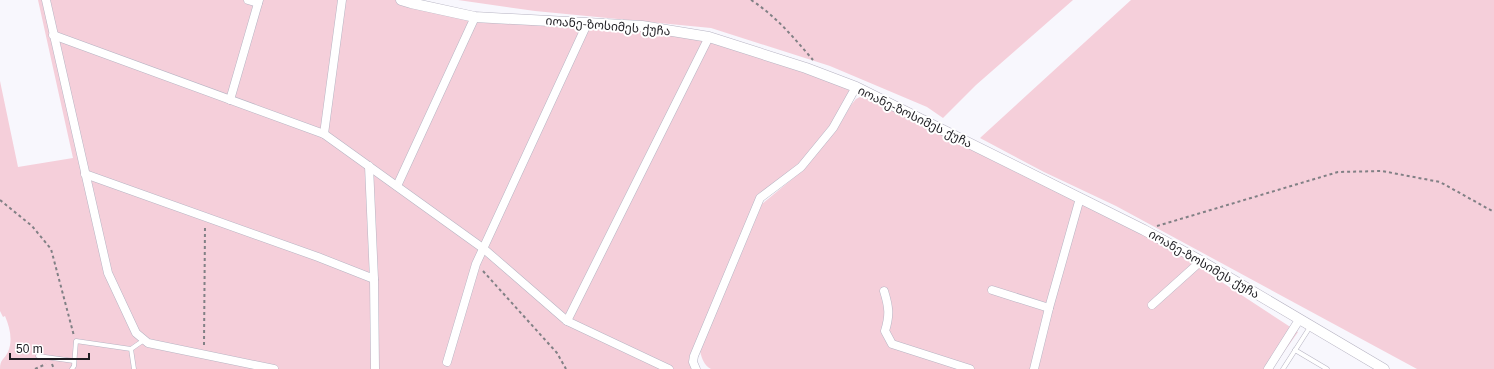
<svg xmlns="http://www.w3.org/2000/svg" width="1494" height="369" viewBox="0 0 1494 369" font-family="Helvetica,'Noto Sans Georgian',sans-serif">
  <rect width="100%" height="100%" fill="#f8f7fd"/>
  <!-- green -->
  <g fill="#f5cfda">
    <path d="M38 0H44L107 273 136 333 108 273 46 0H401L475 17 587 24 709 37 856 87 833 128 801 167 760 198 694 356 696 369H0C0 359 4 360 8 352 13 340 10 328 5 316L3 317 0 311V81L18 167 73 158Z"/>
    <path d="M458 0H1073L976 85 943 118 927 107 830 66 711 28 535 11Z"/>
    <path d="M1131 0H1494V369H1417L1116 206 1044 172 980 138Z"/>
    <path d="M864 95 1138 231 1185 258 1298 332 1272 369H711C704 365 702 359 700 351L762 204 797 175 807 165 837 129 851 105 856 99Z"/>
  </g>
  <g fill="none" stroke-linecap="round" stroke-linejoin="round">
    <defs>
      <g id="service">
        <path d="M131 349 144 340"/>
        <path d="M1295 350 1327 369"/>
        <path d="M38 356 74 361"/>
        <path d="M72 369 74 366 76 341 131 349 134 369"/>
        <path d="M1283 369 1310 327"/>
      </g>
      <g id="minor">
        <path d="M46 0 108 273 136 333 148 343 274 369"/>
        <path d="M248 0 258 3"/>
        <path d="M53 35 324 134 484 249 567 321 669 369"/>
        <path d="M230 100 259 0"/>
        <path d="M324 134 342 0"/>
        <path d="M369 166 374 279 375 369"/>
        <path d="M85 174 318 257 374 279"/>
        <path d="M397 186 475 17"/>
        <path d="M992 290 1049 308"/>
        <path d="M884 291C889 307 890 315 885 331L892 344 970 369"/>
        <path d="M1152 305 1201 261"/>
        <path d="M567 321 709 37"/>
        <path d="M447 362 476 264 587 24"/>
        <path d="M696 369 693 362 694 356 760 198 801 167 833 128 856 87"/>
        <path d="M1034 369 1049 308 1080 198"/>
        <path d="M1268 369 1299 320"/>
      </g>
      <path id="tertiary" d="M401 0 411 3 475 17 642 26 709 37 806 68 856 87 1144 230 1201 261 1384 369"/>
    </defs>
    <!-- service casing -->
    <use href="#service" stroke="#b7b4c3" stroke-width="5"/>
    <!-- minor casing -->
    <use href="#minor" stroke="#b7b4c3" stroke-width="9"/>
    <!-- tertiary casing -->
    <use href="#tertiary" stroke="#b7b4c3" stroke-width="11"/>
    <!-- path -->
    <g stroke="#818085" stroke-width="2" stroke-dasharray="3 3" stroke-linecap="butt">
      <path d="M751 0C776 16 794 38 813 60"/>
      <path d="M0 200 32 226 51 249 74 336"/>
      <path d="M1157 226 1338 172 1382 171 1440 182 1494 212"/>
      <path d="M483 271 557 353 566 369"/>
      <path d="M204 345 205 226"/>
      <path d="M52 364 54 369"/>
      <path d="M35 369 46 364"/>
    </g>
    <!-- service -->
    <use href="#service" stroke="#fff" stroke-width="4"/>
    <!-- minor -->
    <use href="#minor" stroke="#fff" stroke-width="8"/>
    <!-- tertiary -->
    <use href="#tertiary" stroke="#fff" stroke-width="10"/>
  </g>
  <g text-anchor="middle" stroke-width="4" stroke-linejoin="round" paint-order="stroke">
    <!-- street labels -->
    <g font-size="12" fill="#1e1d22" stroke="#fff">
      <text transform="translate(608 26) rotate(5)" y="4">იოანე-ზოსიმეს ქუჩა</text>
      <text transform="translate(915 117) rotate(26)" y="4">იოანე-ზოსიმეს ქუჩა</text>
      <text transform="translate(1204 264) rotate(30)" y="4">იოანე-ზოსიმეს ქუჩა</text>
    </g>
  </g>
  <!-- scale -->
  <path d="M10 353v6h79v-6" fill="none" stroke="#1e1d22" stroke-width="2"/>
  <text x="16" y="353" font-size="12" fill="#1e1d22" stroke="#ffffff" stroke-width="3" paint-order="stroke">50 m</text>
</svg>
